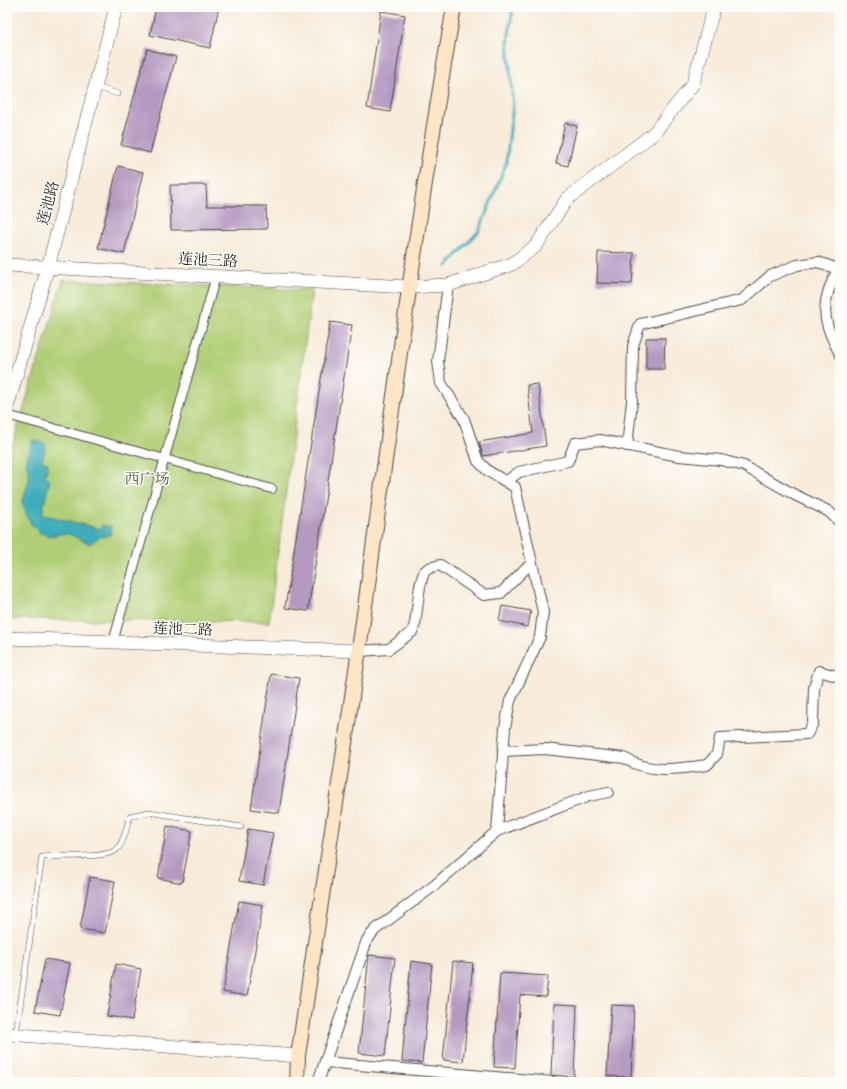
<svg xmlns="http://www.w3.org/2000/svg" width="847" height="1089" viewBox="0 0 847 1089" font-family="Alegreya,'Noto Serif SC',serif">
  <rect width="100%" height="100%" fill="#fdfcf7"/>
  <filter id="ink" filterUnits="userSpaceOnUse"><feTurbulence type="fractalNoise" baseFrequency=".025" numOctaves="2"/><feDisplacementMap in="SourceGraphic" scale="8" xChannelSelector="R" yChannelSelector="G"/><feConvolveMatrix kernelMatrix="1 2 1 2 8 2 1 2 1" color-interpolation-filters="sRGB"/></filter>
  <filter id="wash" filterUnits="userSpaceOnUse"><feTurbulence type="fractalNoise" baseFrequency=".012" numOctaves="4" result="noise"/><feDisplacementMap in="SourceGraphic" scale="16" xChannelSelector="R" yChannelSelector="G"/><feGaussianBlur stdDeviation="0.9" result="paint"/><feColorMatrix in="noise" values="0 0 0 0 0 0 0 0 0 0 0 0 0 0 0 0 0 1.4 0 .05"/><feComposite in="paint" operator="in"/></filter>
  <g filter="url(#wash)">
    <rect width="100%" height="100%" fill="#f8ebd9"/>
    <!-- green -->
    <path fill="#b0ce75" stroke="#6e7c50" d="M63 280 312 290 269 622 7 619V463Z"/>
    <!-- water -->
    <path fill="#3eadbb" stroke="#346c73" d="M33 440 46 444 42 461 48 463 45 477 50 479 42 514 101 529 102 525 112 527 110 535 99 537 90 544 69 534H60L49 536 39 532 31 524 22 504 30 476 26 463Z"/>
    <g fill="none" stroke-linecap="round" stroke-linejoin="round">
      <!-- stream -->
      <path stroke="#3eadbb" stroke-width="3" d="M447 266 479 231 506 164 513 105 508 42 513 7"/>
    </g>
    <g id="blocks">
      <!-- building -->
      <g fill="#b599c1">
        <path d="M156 7H219L210 48 150 35Z"/>
        <path d="M381 11 405 15 390 112 367 108Z"/>
        <path d="M147 49 176 57 150 153 121 145Z"/>
        <path d="M565 123 577 126 568 166 556 163Z"/>
        <path d="M118 166 143 172 124 254 98 248Z"/>
        <path d="M170 185H206L207 206H266L267 229 171 230Z"/>
        <path d="M598 252 634 253 632 284 597 283Z"/>
        <path d="M330 322 352 325 308 611 285 608Z"/>
        <path d="M646 338H665L664 369H646Z"/>
        <path d="M538 384 546 446 483 456 479 442 533 433 527 385Z"/>
        <path d="M502 606 531 611 528 627 499 621Z"/>
        <path d="M271 674 299 678 279 813 251 809Z"/>
        <path d="M167 826 192 831 182 883 158 878Z"/>
        <path d="M248 829 273 833 263 885 239 881Z"/>
        <path d="M90 877 115 881 105 933 80 929Z"/>
        <path d="M239 901 263 905 247 996 223 992Z"/>
        <path d="M369 955 395 958 385 1056 359 1053Z"/>
        <path d="M45 959 70 963 60 1015 35 1011Z"/>
        <path d="M411 961 432 964 422 1063 402 1061Z"/>
        <path d="M453 961 473 963 463 1062 443 1060Z"/>
        <path d="M116 964 141 969 132 1020 107 1016Z"/>
        <path d="M500 973 548 976 546 997 520 995 515 1068 494 1067Z"/>
        <path d="M554 1004 577 1005 574 1077 551 1075Z"/>
        <path d="M611 1005 634 1006 631 1077 607 1076Z"/>
      </g>
    </g>
  </g>
  <g filter="url(#ink)">
    <use href="#blocks" fill-opacity="0" stroke="#4a4845" stroke-width="1"/>
    <g fill="none" stroke-linecap="round" stroke-linejoin="round">
      <defs>
        <g id="service">
          <path d="M96 87 118 94"/>
          <path d="M16 1033 42 857C59 855 104 859 116 850 124 844 127 825 130 816L149 812 241 827"/>
        </g>
        <g id="pedestrian">
          <path d="M7 415 272 489"/>
          <path d="M113 642 216 276"/>
        </g>
        <g id="minor">
          <path d="M840 269C836 272 834 277 832 282 819 310 826 328 840 354"/>
          <path d="M448 285 438 361 441 383 464 419 478 461 488 471 515 487 543 612 540 637 510 701 505 728 497 831"/>
          <path d="M627 446 632 401 633 346 640 324 742 300 770 276 797 265 818 262 838 269"/>
          <path d="M507 481 519 472 568 461 575 443 600 440 679 456 721 460 744 466 795 495 828 511 840 522"/>
          <path d="M359 651 389 649 412 632 415 624 420 586 424 572 429 568 440 565 484 595 501 593 526 568 532 565"/>
          <path d="M503 751 545 749 624 758C650 774 679 769 707 765L717 754 720 738 807 734 813 723 814 687 819 671 840 677"/>
          <path d="M325 1062 553 1082"/>
          <path d="M318 1082 367 940 375 930 435 885 497 831 589 796 608 792"/>
        </g>
        <g id="tertiary">
          <path d="M7 265 408 287 448 285 512 264 536 246 567 199 653 134 693 84 714 7"/>
          <path d="M7 407 48 267 116 7"/>
          <path d="M7 638 359 651"/>
          <path d="M7 1034 298 1056"/>
        </g>
        <path id="secondary" d="M297 1082 298 1056C318 921 339 786 359 650 389 435 416 221 454 7"/>
      </defs>
      <!-- service casing -->
      <use href="#service" stroke="#4a4845" stroke-width="6"/>
      <!-- pedestrian casing -->
      <use href="#pedestrian" stroke="#4a4845" stroke-width="10"/>
      <!-- minor casing -->
      <use href="#minor" stroke="#4a4845" stroke-width="12"/>
      <!-- tertiary casing -->
      <use href="#tertiary" stroke="#4a4845" stroke-width="14"/>
      <!-- secondary casing -->
      <use href="#secondary" stroke="#4a4845" stroke-width="16"/>
      <!-- service -->
      <use href="#service" stroke="#fff" stroke-width="5"/>
      <!-- pedestrian -->
      <use href="#pedestrian" stroke="#fff" stroke-width="8"/>
      <!-- minor -->
      <use href="#minor" stroke="#fff" stroke-width="10"/>
      <!-- tertiary -->
      <use href="#tertiary" stroke="#fff" stroke-width="13"/>
      <!-- secondary -->
      <use href="#secondary" stroke="#fde5c5" stroke-width="14"/>
    </g>
  </g>
  <g text-anchor="middle" stroke-width="3" stroke-linejoin="round" paint-order="stroke">
    <!-- street labels -->
    <g font-size="15" fill="#2b2b2b" stroke="#fdfcf7">
      <text transform="translate(48 203) rotate(-75)" y="5">莲池路</text>
      <text transform="translate(208 260) rotate(3)" y="5">莲池三路</text>
      <text transform="translate(183 629) rotate(2)" y="5">莲池二路</text>
    </g>
    <!-- park labels -->
    <g font-size="15" fill="#535c41" stroke="#fdfcf7">
      <text x="147" y="484">西广场</text>
    </g>
  </g>
  <!-- margin -->
  <rect width="847" height="1089" fill="none" stroke="#fdfcf7" stroke-width="24"/>
</svg>
